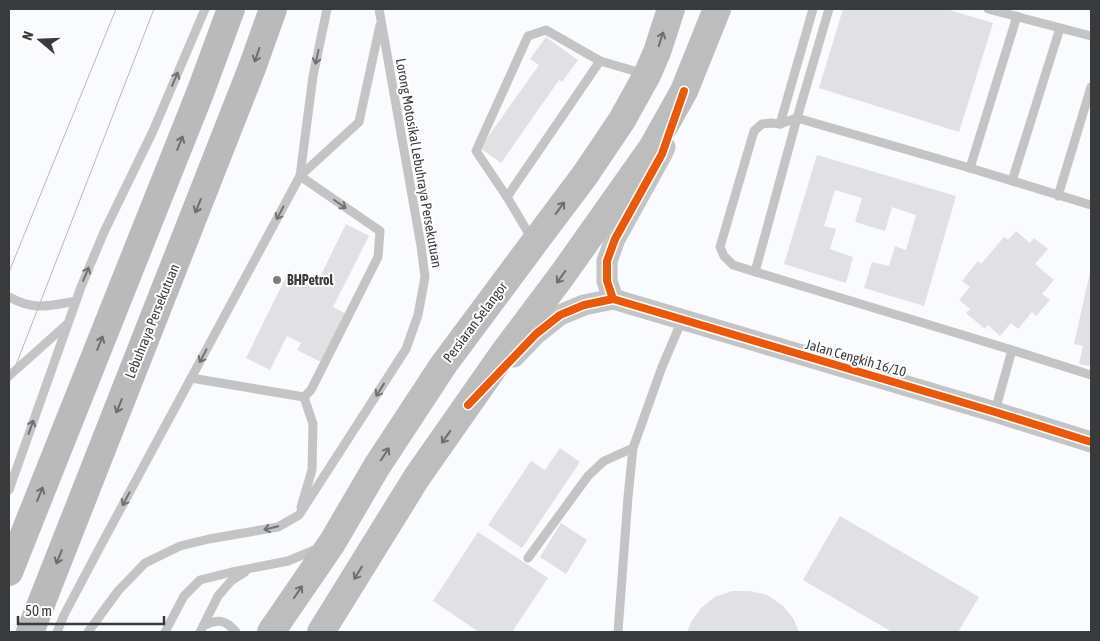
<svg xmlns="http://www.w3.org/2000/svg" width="1100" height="641" viewBox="0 0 1100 641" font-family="'Asap Condensed',sans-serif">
  <rect width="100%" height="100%" fill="#fafbfe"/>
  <!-- building -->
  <g fill="#e1e0e3">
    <path d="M843 9H946L993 23 959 132 819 88Z"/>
    <path d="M546 37 578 60 562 82 559 80 501 163 480 148 539 65 530 59Z"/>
    <path d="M817 155 956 196 924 306 864 288 872 262 889 266 895 246 906 250 916 215 892 207 885 231 855 222 862 198 835 190 824 226 836 229 830 249 853 257 846 283 784 264Z"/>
    <path d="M346 224 369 236 333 307 345 313 321 362 297 350 301 343 287 336 270 370 246 358 289 271 316 285Z"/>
    <path d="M1016 231 1030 243 1034 238 1048 249 1035 264 1054 280 1042 294 1050 300 1036 316 1032 312 1018 329 1011 323 1000 336 988 325 985 329 966 313 970 309 959 300 970 287 962 281 978 261 981 264 1004 237 1008 240Z"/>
    <path d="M1090 272H1091V366L1079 364 1083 346 1074 344Z"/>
    <path d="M560 448 580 462 522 548 488 525 531 461 545 470Z"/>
    <path d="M840 516 979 597 958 632H892L803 580Z"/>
    <path d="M561 523 587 540 566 574 540 557Z"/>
    <path d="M478 532 548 578 512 632H479L433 601Z"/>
    <path d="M732 591H750L767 595 782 605 793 618 799 632H687L691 622 701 608 715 597Z"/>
  </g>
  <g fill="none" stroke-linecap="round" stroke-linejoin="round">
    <!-- service -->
    <g stroke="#c4c4c4" stroke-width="9">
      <path d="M988 9 1091 36"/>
      <path d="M780 124 813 9"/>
      <path d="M970 168 1017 16"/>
      <path d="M1012 181 1060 28"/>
      <path d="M1058 196 1091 87"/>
      <path d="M507 197 476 151 528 36 546 30 600 61 645 74"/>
      <path d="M532 239 507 197 600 61"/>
      <path d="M755 272 797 118 829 9"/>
      <path d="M9 297C35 311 48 306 76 301"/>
      <path d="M1012 350 733 265 724 256 720 247 754 131 762 124 771 123 780 124 797 118 970 168 1091 205"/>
      <path d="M9 376 66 325"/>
      <path d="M191 378 304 397 311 390 378 257 380 231 300 176 359 122 380 25"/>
      <path d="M995 411 1012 350 1091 375"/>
      <path d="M9 490 81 287 104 232 153 131 205 9"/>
      <path d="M301 507 312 470 313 424 304 397"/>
      <path d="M528 558 588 476 604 461 633 448"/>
      <path d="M203 626C218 619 225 619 236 632"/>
      <path d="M57 632 64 615 100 547 300 176 313 76 327 9"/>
      <path d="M88 632 118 591 145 563 180 546 209 539 278 527 299 515 406 349 418 315 425 277 421 246 379 9"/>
      <path d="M165 632 184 596 200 580 232 572 288 561 319 548"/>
      <path d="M200 632 218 596 231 581 245 572"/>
      <path d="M618 632 628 497 633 448 662 367 682 320"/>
    </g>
    <!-- tertiary -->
    <g stroke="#c4c4c4" stroke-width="21">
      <path d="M613 299 607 281V261L615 239 662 154 665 147"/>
      <path d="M514 357 536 334 560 315 584 305 613 299 995 412 1091 442"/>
    </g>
    <!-- primary -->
    <g stroke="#bebdbd" stroke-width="28">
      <path d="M271 632 332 543 377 466 444 364 534 243 585 175 622 120 647 75 657 52 671 9"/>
      <path d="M321 632 417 477 503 354 563 274 652 148 684 91 717 9"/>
    </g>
    <!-- trunk -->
    <g stroke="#bbbaba" stroke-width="28">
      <path d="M9 572 200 93 231 9"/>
      <path d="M30 632 252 68 273 9"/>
    </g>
    <!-- tram -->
    <g stroke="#bababd" stroke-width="1">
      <path d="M9 272 116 9"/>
      <path d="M9 383 154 9"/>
    </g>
    <defs>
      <g id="cycleway">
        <path d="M613 299 607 281V261L615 239 662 154 684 91"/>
        <path d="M468 405 536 334 560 315 584 305 613 299 995 412 1091 442"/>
      </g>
    </defs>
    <!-- cycleway casing -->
    <use href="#cycleway" stroke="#fff" stroke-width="11"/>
    <!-- cycleway -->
    <use href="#cycleway" stroke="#e8590c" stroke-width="8"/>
  </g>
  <!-- one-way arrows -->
  <defs><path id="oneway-shaft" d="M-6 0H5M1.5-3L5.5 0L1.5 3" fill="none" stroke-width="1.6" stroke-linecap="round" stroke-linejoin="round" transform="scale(1.25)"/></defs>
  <g stroke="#6e6e6f">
    <use href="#oneway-shaft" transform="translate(661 39) rotate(-72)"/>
    <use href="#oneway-shaft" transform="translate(560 208) rotate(-54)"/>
    <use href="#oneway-shaft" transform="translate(561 277) rotate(126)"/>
    <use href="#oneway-shaft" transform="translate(446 437) rotate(125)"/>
    <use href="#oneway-shaft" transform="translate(385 454) rotate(-57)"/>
    <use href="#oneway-shaft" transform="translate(358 573) rotate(122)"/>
    <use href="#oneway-shaft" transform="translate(298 592) rotate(-56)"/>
  </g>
  <g stroke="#6d6d6e">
    <use href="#oneway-shaft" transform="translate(257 55) rotate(109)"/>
    <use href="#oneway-shaft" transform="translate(180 143) rotate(-68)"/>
    <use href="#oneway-shaft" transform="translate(198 206) rotate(112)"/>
    <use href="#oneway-shaft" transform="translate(100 343) rotate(-68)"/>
    <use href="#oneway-shaft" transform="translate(119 406) rotate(112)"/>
    <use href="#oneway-shaft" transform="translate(40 494) rotate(-68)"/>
    <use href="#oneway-shaft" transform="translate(59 557) rotate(112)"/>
  </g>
  <g stroke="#717172">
    <use href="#oneway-shaft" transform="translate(317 57) rotate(102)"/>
    <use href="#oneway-shaft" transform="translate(175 79) rotate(-67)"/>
    <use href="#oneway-shaft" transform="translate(340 204) rotate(35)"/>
    <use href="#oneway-shaft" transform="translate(280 213) rotate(118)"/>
    <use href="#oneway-shaft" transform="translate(86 274) rotate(-67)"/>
    <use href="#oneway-shaft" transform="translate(203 356) rotate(118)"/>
    <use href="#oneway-shaft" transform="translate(380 390) rotate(122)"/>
    <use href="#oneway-shaft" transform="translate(31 427) rotate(-70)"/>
    <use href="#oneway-shaft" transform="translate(126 499) rotate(118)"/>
    <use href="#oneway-shaft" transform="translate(271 528) rotate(166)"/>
  </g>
  <!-- markers -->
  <circle fill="#7d7e7f" stroke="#fff" stroke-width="2" cx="277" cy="280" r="5"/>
  <g text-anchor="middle" stroke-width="4" stroke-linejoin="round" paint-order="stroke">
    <!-- street labels -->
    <g font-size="14" fill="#393a3b" stroke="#fff">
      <text transform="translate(419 163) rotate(80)" y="5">Lorong Motosikal Lebuhraya Persekutuan</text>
      <text transform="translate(152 321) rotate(-68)" y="5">Lebuhraya Persekutuan</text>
      <text transform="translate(475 322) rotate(-53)" y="5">Persiaran Selangor</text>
      <text transform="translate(856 358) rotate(16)" y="5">Jalan Cengkih 16/10</text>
    </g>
    <!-- poi labels -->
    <g font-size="14" font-weight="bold" fill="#393a3b" stroke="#fff" text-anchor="start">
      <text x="287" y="285">BHPetrol</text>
    </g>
  </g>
  <!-- border -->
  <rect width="1100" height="641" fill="none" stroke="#393a3b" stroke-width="20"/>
  <!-- north arrow -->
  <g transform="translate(40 40) rotate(289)" stroke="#ffffff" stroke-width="4" paint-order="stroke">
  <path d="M0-4L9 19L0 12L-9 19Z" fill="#393a3b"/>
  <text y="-8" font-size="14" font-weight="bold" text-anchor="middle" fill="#393a3b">N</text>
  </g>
  <!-- scale -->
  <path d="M18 616v8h146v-8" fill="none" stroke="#393a3b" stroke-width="2.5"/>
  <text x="25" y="616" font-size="15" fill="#393a3b" stroke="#ffffff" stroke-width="4" paint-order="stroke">50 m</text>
</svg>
